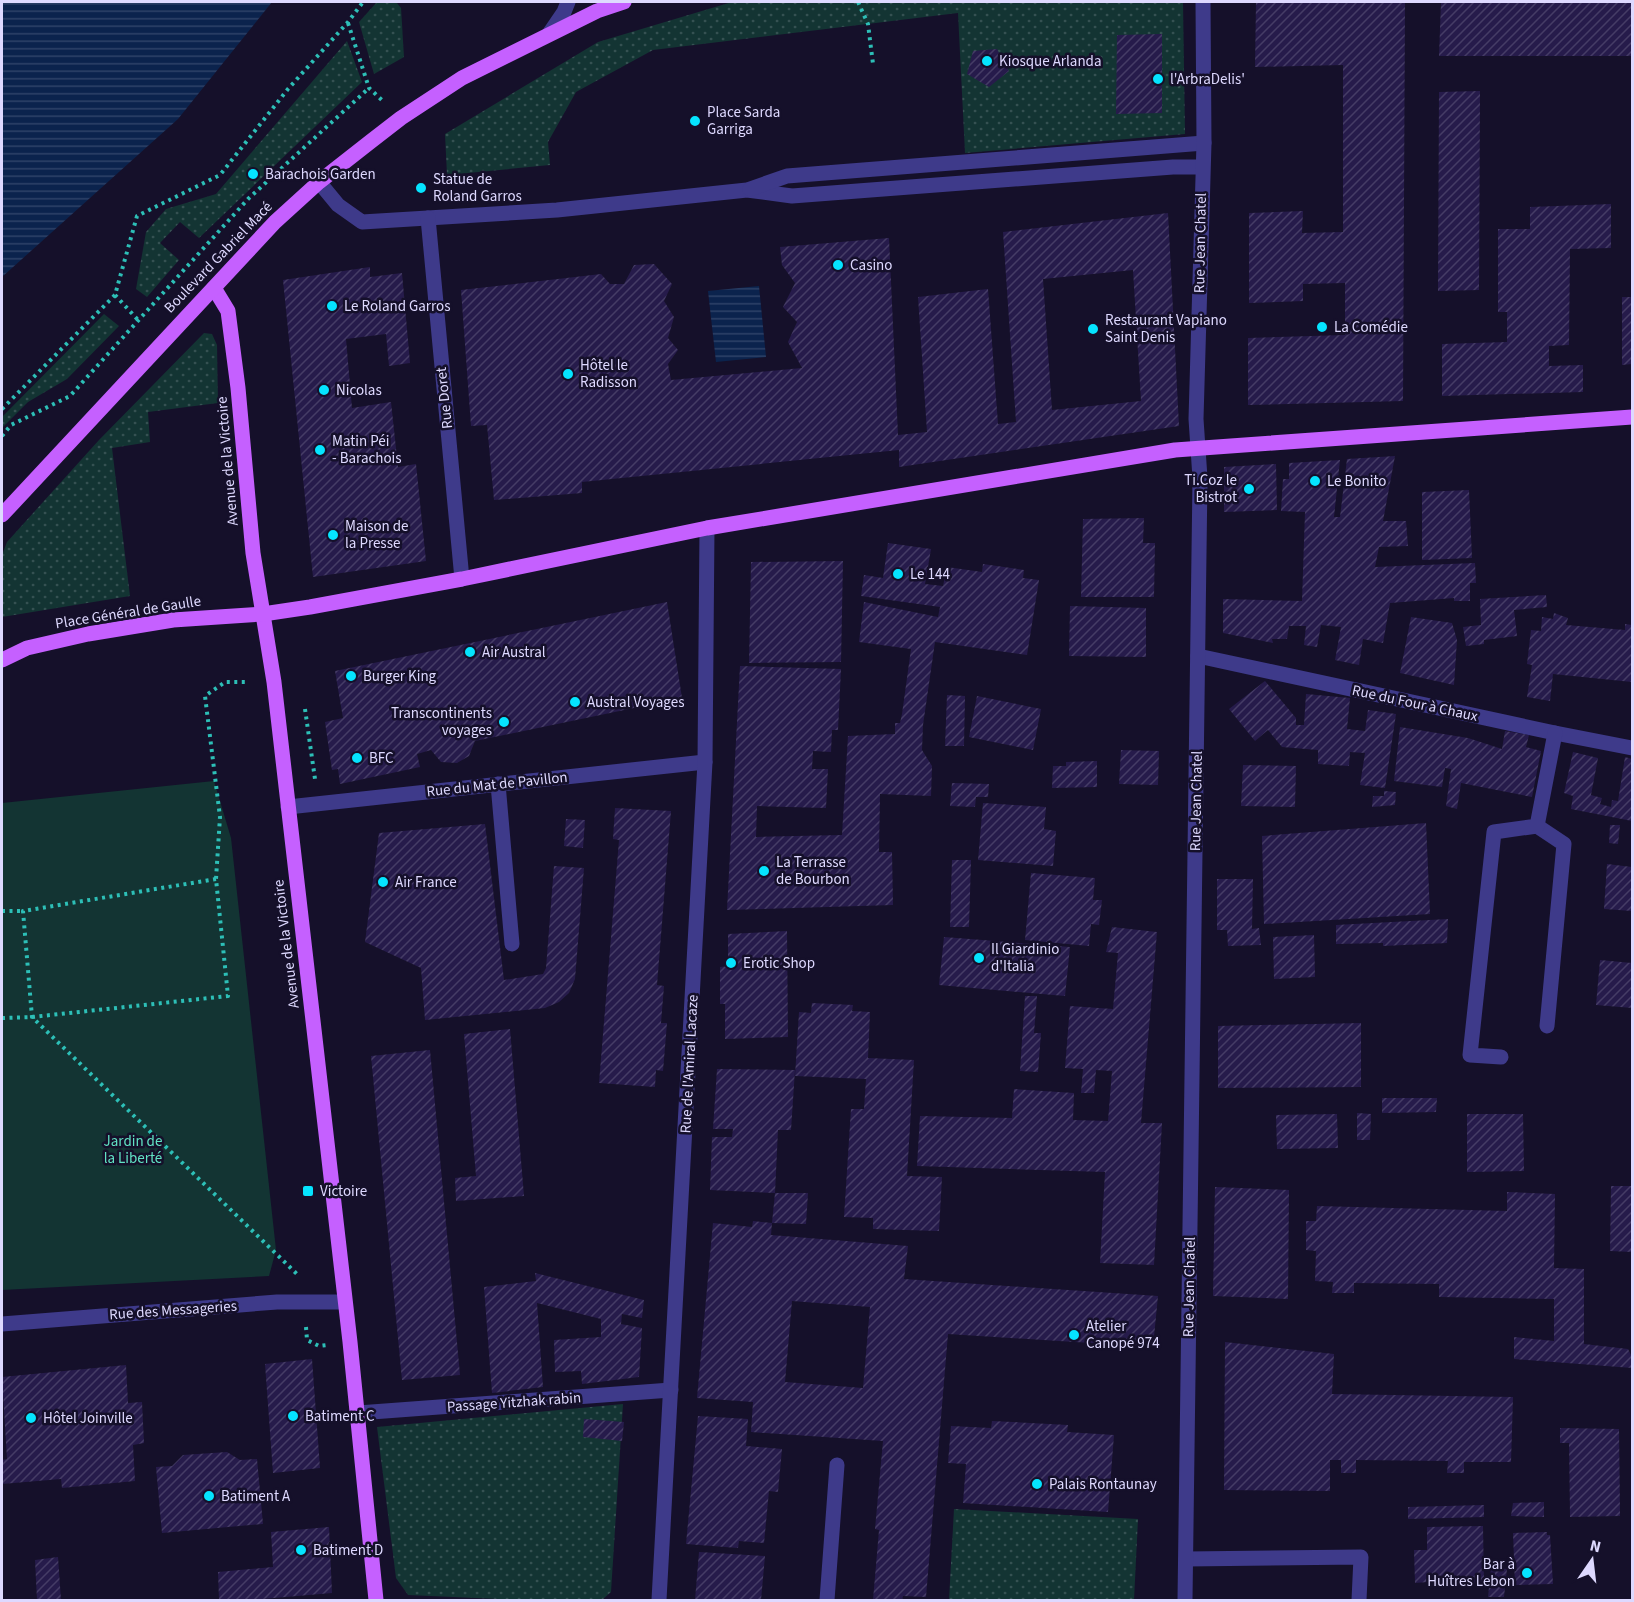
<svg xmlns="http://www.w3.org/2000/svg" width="1634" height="1602" viewBox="0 0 1634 1602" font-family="'Source Sans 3',sans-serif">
  <defs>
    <pattern id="grass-dots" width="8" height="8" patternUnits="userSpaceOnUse" patternTransform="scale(1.5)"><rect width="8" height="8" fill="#133433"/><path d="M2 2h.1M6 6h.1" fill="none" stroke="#355152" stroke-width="1.8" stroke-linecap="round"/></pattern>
    <pattern id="water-rules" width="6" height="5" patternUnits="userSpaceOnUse" patternTransform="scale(1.5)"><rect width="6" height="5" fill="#0b234d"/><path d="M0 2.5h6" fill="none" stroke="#2e4268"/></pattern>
    <pattern id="building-hatch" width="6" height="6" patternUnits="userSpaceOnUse" patternTransform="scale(1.5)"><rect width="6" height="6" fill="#261b4b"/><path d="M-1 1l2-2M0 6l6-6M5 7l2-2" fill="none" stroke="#453c66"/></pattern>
  </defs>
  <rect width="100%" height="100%" fill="#15102a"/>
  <!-- grass -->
  <g fill="url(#grass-dots)">
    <path d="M377 2H396L401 8 404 57 374 74 359 22Z"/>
    <path d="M732 2H1183L1185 134 965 153 958 13 653 50 576 92 548 142 550 165 447 175 445 134 598 42Z"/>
    <path d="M347 41 362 82 199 238 180 222 160 243 179 260 147 297 136 289 146 232 166 209 216 194Z"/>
    <path d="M104 314 119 326 67 379 28 402 2 428V417Z"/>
    <path d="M204 333 212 334 217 345 218 403 148 412 150 442 112 448 130 596 2 617V555L7 542 99 440Z"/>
    <path d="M623 1404 611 1592 602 1600H522L408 1595 396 1578 377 1427Z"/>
    <path d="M954 1509 1138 1519 1134 1600H949Z"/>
  </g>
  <!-- park -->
  <path fill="#133433" d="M214 781 231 838 276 1250 269 1276 2 1290V803Z"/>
  <!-- water -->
  <g fill="url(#water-rules)">
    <path d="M2 2H272L178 119 2 277Z"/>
    <path d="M759 286 766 357 716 362 708 291Z"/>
  </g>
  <!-- building -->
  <g fill="url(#building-hatch)" fill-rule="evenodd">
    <path d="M1256 2H1405L1403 401 1248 405V338L1345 335V283L1303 284V301L1249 303V213L1303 211 1302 233 1343 232V65L1255 67Z"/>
    <path d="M1441 2H1632V56H1439Z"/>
    <path d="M1162 34V113L1116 114 1117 35Z"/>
    <path d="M997 49 1009 71 989 87 967 74 973 51Z"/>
    <path d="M1480 91 1479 290 1438 291 1439 92Z"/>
    <path d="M1611 204V248L1570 249 1569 345 1549 346V366L1583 365V392L1442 396V344L1507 342V312H1498V229H1530V207Z"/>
    <path d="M1168 213 1179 426 899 467V450L582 482V493L494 500 487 425 471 426 461 290 601 274 610 284H624L634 265 654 264 672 284 664 301 674 317 668 338 678 350 668 364 671 380 802 368 788 342 797 322 783 307 795 283 782 265 780 247 889 238 898 435 927 432 918 297 988 289 998 424 1016 422 1003 232ZM1133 270 1141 401 1052 410 1043 279Z"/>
    <path d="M370 267V277L402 273 410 363 389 366 386 334 346 339 352 408 391 402 398 467 416 464 426 561 313 577 283 280Z"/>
    <path d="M1622 297H1632V364L1622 365Z"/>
    <path d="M1395 456 1383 521H1406L1408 546 1379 547 1375 567 1475 563 1476 583H1470V601H1454V598L1390 603 1383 643 1363 639 1359 665 1335 660 1341 627 1321 625 1317 647 1304 645 1306 626H1289L1287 639H1272L1273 643 1223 633V599L1302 601 1305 512 1281 511 1283 479H1289V463L1340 460 1334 517H1340L1347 459Z"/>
    <path d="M1276 464 1277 510 1224 512V467Z"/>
    <path d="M1469 490 1472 558 1422 560V492Z"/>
    <path d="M1144 518 1143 543H1155L1154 597H1081L1083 519Z"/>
    <path d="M888 543 931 549 925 584 943 586 947 567 982 572 983 564 1024 570 1023 578 1039 580 1027 655 935 642 923 725 922 750 932 766 931 796 880 794 879 852H892L893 905 727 910 740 666 841 669 838 730H832L831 752 813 751 812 769H828L826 808 757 806 756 837 842 835 848 736 895 734V723H900L902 714 911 649 859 642 864 602 938 617 940 607 861 596 864 575 883 578Z"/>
    <path d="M843 561 841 662 749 663 751 562Z"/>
    <path d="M1546 595 1547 607 1514 610 1517 636 1484 640V644L1466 646 1463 627 1481 625 1480 599Z"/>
    <path d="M667 602 682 698 475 741 469 756 457 763 441 762 431 750 417 754 420 767 340 784 338 769 332 770 325 722 343 718 335 671Z"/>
    <path d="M1070 606 1146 608V657L1069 656Z"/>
    <path d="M1554 613 1568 618 1566 625 1625 630V624L1632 625V682L1553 674 1550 701 1527 697 1532 665 1527 664 1531 630 1541 631 1542 617 1553 619Z"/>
    <path d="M1411 617 1452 623 1457 640 1454 685 1400 673Z"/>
    <path d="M1265 681 1296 718V725H1304L1306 694 1350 698 1347 729 1365 731 1368 710 1396 714 1385 788 1360 785 1365 753 1350 752 1349 766 1318 764V750L1282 747 1268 730 1255 741 1229 709Z"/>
    <path d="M947 695 965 696 964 746H945Z"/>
    <path d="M977 696 1041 709 1033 750 969 737Z"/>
    <path d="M1400 727 1468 738 1502 749 1505 731 1529 735 1526 747 1541 751 1532 797 1461 783 1457 809 1446 806 1451 769 1445 768 1442 787 1394 781Z"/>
    <path d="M1121 750 1159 751 1158 785 1119 784Z"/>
    <path d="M1573 752 1598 758 1591 795 1602 798 1600 804 1611 807 1612 800 1618 801 1625 757 1632 759V821L1571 809 1573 796 1564 793Z"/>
    <path d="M1097 761V787L1052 788 1053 766H1066V762Z"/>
    <path d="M1243 765 1296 766 1295 807 1241 806Z"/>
    <path d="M952 783 989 784 988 797H976L975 807 950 806Z"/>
    <path d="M1384 791 1396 792 1395 805 1372 807 1373 796H1384Z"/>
    <path d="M983 803 1046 807 1044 829 1056 831 1053 866 978 860Z"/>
    <path d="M615 808 671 811 657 985 664 986 661 1023H667L663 1071 656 1070 655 1087 599 1083 619 840 613 839Z"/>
    <path d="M566 819 585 820 583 848 564 846Z"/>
    <path d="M1426 823 1430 914 1264 924 1262 836Z"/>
    <path d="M485 824 504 980 543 974 546 968 554 866 584 868 575 979 569 993 559 1002 545 1008 425 1020 421 968 365 942 379 833Z"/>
    <path d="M1610 825H1620L1618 844 1609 843Z"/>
    <path d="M952 860H971L969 927H950Z"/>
    <path d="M1607 864 1632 867V911L1604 909Z"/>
    <path d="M1031 873 1095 878 1093 900H1102L1099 925 1091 924 1089 946 1025 940Z"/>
    <path d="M1217 879H1253L1252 929 1259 928 1261 945 1228 946 1227 930H1217Z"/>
    <path d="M1448 919 1447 943 1383 946V943L1336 944V925Z"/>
    <path d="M1112 927 1157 932 1141 1123H1162L1154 1265 1100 1263 1105 1172 917 1166 920 1116 1012 1118 1014 1089 1074 1093 1073 1120 1108 1121 1112 1071 1096 1070 1094 1093H1081L1083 1069 1065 1068 1070 1006 1113 1009 1118 953 1106 952Z"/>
    <path d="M787 931 788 1037 725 1039V1004H720V967L728 966V934Z"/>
    <path d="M1314 935 1315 977 1274 979 1273 937Z"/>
    <path d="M944 937 1070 947 1065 996 939 985Z"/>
    <path d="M1600 960 1632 963V1008L1596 1005Z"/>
    <path d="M1025 996H1037L1034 1033H1041L1038 1072 1020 1071Z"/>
    <path d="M812 1003 853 1005 852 1011 870 1012 868 1058 914 1060 907 1176 942 1177 939 1231 873 1229V1218L844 1217 851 1109H864L866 1079 795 1076 799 1012 811 1013Z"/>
    <path d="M1361 1023V1087L1218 1088V1026Z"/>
    <path d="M510 1029 524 1196 456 1201 455 1178 476 1176 464 1034Z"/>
    <path d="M430 1050 460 1375 402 1380 371 1056Z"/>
    <path d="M717 1069 795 1070 791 1130H778L775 1193 710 1190 712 1137H732L733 1129H713Z"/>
    <path d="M1382 1098H1437L1436 1112 1382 1113Z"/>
    <path d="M1357 1113 1371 1114 1370 1140H1357Z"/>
    <path d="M1337 1114 1338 1148 1277 1149 1276 1115Z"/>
    <path d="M1467 1114H1523L1524 1171 1467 1172Z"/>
    <path d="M1611 1186H1632V1252L1610 1251Z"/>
    <path d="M1215 1187 1289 1190 1288 1299 1213 1296Z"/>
    <path d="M1507 1192 1555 1194 1554 1268 1584 1269V1344L1628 1349 1632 1357V1368L1514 1359V1337L1554 1341V1299L1439 1297V1284L1354 1283V1293H1332L1333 1282 1315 1281 1316 1251 1306 1250V1221H1316L1317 1206 1507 1211Z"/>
    <path d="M775 1193H808L806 1224 772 1223Z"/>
    <path d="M753 1221 772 1223 771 1235 908 1246 904 1279 1158 1296 1153 1347 948 1334 926 1597 903 1596 902 1600H873L879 1530 875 1529 883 1441 751 1432 753 1402 697 1398 713 1223 752 1227ZM792 1301 870 1307 863 1388 785 1382Z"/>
    <path d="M535 1273 644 1300 642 1318 622 1314 621 1324 642 1328 639 1377 582 1384 581 1371 555 1372 554 1340 601 1337V1319L537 1303 543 1387 492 1393 484 1287 536 1281Z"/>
    <path d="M1225 1342 1334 1354 1332 1394 1513 1397 1511 1462H1464V1473H1447L1448 1461 1356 1460V1473H1341V1460H1330V1491L1224 1490Z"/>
    <path d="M312 1359 320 1468 273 1473 265 1364Z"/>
    <path d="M126 1365 128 1403 142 1402 144 1443 133 1445 135 1481 62 1488 61 1479 2 1484V1460L7 1459 2 1377Z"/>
    <path d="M698 1416 748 1419 746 1446 782 1449 778 1492 769 1491 764 1543 739 1541 738 1548 686 1544Z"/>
    <path d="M584 1419 624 1422 622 1441 583 1437Z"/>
    <path d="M992 1421 1068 1425 1067 1432 1114 1435 1108 1512 963 1503 966 1464 948 1463 951 1426 991 1428Z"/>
    <path d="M1560 1428 1619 1429 1620 1516 1570 1517 1569 1443H1560Z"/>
    <path d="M227 1452 240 1460 257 1459 263 1524 162 1533 156 1467 172 1466 183 1455Z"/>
    <path d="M1544 1502V1517L1511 1516 1513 1503Z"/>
    <path d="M1484 1505V1517L1408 1519V1507Z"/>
    <path d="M1483 1526 1484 1583 1428 1585V1582L1415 1583 1414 1550H1427V1527Z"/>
    <path d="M329 1527 332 1593 251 1600H219L218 1572 273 1567 271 1532Z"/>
    <path d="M1547 1532V1535H1550L1553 1584 1515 1585 1513 1533Z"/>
    <path d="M699 1552 765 1556 761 1600H695Z"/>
    <path d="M58 1557 61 1600H37L35 1560Z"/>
    <path d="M1491 1567 1507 1569 1504 1597H1488Z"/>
  </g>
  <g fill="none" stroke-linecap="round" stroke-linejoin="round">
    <!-- path -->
    <g stroke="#2dbfb7" stroke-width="4" stroke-dasharray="3 4.5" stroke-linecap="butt">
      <path d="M858 2 868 24 873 64"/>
      <path d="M348 23 369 88 384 102"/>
      <path d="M115 295 139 321"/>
      <path d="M2 409 115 295 137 216 220 175 288 89 348 22 363 2"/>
      <path d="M2 436 11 425 70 396 248 199 369 88"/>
      <path d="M305 709 315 779"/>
      <path d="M216 879 23 911 32 1017 299 1276"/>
      <path d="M2 911H23"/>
      <path d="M2 1018 32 1017 228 996 216 879 220 817 205 696 225 682H249"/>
      <path d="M306 1327 307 1340 319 1346 327 1345"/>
    </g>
    <!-- minor -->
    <g stroke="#3e3a8a" stroke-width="15">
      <path d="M549 34 564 12 568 2"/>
      <path d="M319 182 338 205 362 222 557 210 747 190 792 196 1173 167H1202"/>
      <path d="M750 189 787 176 1204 143"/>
      <path d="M428 218 462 579"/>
      <path d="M1198 656 1555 733 1632 748"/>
      <path d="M498 784 512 944"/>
      <path d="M288 807 705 762"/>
      <path d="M1537 826 1564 844 1547 1026"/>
      <path d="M1501 1057 1470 1055 1494 832 1537 826 1555 733"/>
      <path d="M2 1324 277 1302H344"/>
      <path d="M358 1413 671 1390"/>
      <path d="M1186 1559 1361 1557 1359 1600"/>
      <path d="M659 1600 705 762 707 528"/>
      <path d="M827 1600 837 1465"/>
      <path d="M1185 1600 1200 478 1196 419 1204 143 1203 2"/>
    </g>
    <!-- major -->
    <g stroke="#c560ff" stroke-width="15">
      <path d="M214 288 228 311 238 388 253 553 274 682 350 1342 376 1600"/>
      <path d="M2 515 275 222 319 182 370 142 401 118 462 78 597 11 624 2"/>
      <path d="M2 660 27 648 88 634 173 620 263 614 310 607 462 579 707 528 1175 450 1632 417"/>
    </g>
  </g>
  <!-- markers -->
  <g fill="#05e4ff" stroke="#15102a" stroke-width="2">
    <circle cx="987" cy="61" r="6"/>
    <circle cx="1158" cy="79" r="6"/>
    <circle cx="695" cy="121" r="6"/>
    <circle cx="253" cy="174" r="6"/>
    <circle cx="421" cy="188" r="6"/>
    <circle cx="838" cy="265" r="6"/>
    <circle cx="332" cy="306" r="6"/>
    <circle cx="1322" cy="327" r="6"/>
    <circle cx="1093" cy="329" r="6"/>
    <circle cx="568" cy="374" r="6"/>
    <circle cx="324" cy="390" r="6"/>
    <circle cx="320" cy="450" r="6"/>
    <circle cx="1315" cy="481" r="6"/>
    <circle cx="1249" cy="489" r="6"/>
    <circle cx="333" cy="535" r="6"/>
    <circle cx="898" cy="574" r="6"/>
    <circle cx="470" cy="652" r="6"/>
    <circle cx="351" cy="676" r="6"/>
    <circle cx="575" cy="702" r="6"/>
    <circle cx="504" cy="722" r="6"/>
    <circle cx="357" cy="758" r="6"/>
    <circle cx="764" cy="871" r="6"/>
    <circle cx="383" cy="882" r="6"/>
    <circle cx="979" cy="958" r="6"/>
    <circle cx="731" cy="963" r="6"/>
    <rect x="302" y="1185" width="12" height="12" rx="3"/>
    <circle cx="1074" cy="1335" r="6"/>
    <circle cx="293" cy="1416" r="6"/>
    <circle cx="31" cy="1418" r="6"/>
    <circle cx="1037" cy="1484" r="6"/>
    <circle cx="209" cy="1496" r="6"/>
    <circle cx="301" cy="1550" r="6"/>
    <circle cx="1527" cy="1573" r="6"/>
  </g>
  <g text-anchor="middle" stroke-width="5" stroke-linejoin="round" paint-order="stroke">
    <!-- poi labels -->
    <g font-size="15" fill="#ded9ff" stroke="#15102a" text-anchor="start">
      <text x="999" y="66">Kiosque Arlanda</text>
      <text x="1170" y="84">l'ArbraDelis'</text>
      <text x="707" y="117">Place Sarda<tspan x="707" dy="17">Garriga</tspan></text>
      <text x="265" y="179">Barachois Garden</text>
      <text x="433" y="184">Statue de<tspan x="433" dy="17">Roland Garros</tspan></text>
      <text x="850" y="270">Casino</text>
      <text x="344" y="311">Le Roland Garros</text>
      <text x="1105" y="325">Restaurant Vapiano<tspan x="1105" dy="17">Saint Denis</tspan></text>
      <text x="1334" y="332">La Comédie</text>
      <text x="580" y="370">Hôtel le<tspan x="580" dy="17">Radisson</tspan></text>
      <text x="336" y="395">Nicolas</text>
      <text x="332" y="446">Matin Péi<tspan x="332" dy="17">- Barachois</tspan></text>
      <text x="1237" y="485" text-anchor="end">Ti.Coz le<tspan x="1237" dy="17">Bistrot</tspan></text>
      <text x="1327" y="486">Le Bonito</text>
      <text x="345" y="531">Maison de<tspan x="345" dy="17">la Presse</tspan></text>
      <text x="910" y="579">Le 144</text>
      <text x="482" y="657">Air Austral</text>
      <text x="363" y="681">Burger King</text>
      <text x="587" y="707">Austral Voyages</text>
      <text x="492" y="718" text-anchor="end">Transcontinents<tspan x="492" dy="17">voyages</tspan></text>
      <text x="369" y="763">BFC</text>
      <text x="776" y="867">La Terrasse<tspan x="776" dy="17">de Bourbon</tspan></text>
      <text x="395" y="887">Air France</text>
      <text x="991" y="954">Il Giardinio<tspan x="991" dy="17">d'Italia</tspan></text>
      <text x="743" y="968">Erotic Shop</text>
      <text x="320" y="1196">Victoire</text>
      <text x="1086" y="1331">Atelier<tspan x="1086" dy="17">Canopé 974</tspan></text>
      <text x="305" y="1421">Batiment C</text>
      <text x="43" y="1423">Hôtel Joinville</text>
      <text x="1049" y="1489">Palais Rontaunay</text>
      <text x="221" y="1501">Batiment A</text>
      <text x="313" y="1555">Batiment D</text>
      <text x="1515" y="1569" text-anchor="end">Bar à<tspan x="1515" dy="17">Huîtres Lebon</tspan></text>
    </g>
    <!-- street labels -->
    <g font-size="15" fill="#ded9ff" stroke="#15102a">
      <text transform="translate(1200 243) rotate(-89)" y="5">Rue Jean Chatel</text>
      <text transform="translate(218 257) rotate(-46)" y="5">Boulevard Gabriel Macé</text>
      <text transform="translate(444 398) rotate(-96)" y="5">Rue Doret</text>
      <text transform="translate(227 461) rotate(-95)" y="5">Avenue de la Victoire</text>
      <text transform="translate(128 612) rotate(-9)" y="5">Place Général de Gaulle</text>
      <text transform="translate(1415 703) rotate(12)" y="5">Rue du Four à Chaux</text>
      <text transform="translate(497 784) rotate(-6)" y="5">Rue du Mat de Pavillon</text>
      <text transform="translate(1196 801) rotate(-89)" y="5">Rue Jean Chatel</text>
      <text transform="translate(286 944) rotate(-97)" y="5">Avenue de la Victoire</text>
      <text transform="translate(689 1064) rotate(-87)" y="5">Rue de l'Amiral Lacaze</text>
      <text transform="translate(1189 1287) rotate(-89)" y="5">Rue Jean Chatel</text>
      <text transform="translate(173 1310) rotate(-4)" y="5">Rue des Messageries</text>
      <text transform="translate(514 1402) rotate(-4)" y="5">Passage Yitzhak rabin</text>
    </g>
    <!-- park labels -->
    <g font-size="15" fill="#61e3c4" stroke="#15102a">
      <text x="133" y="1146">Jardin de<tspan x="133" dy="17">la Liberté</tspan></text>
    </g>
  </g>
  <!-- border -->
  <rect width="1634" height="1602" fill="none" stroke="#ded9ff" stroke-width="6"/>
  <!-- north arrow -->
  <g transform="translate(1592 1560) rotate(14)" stroke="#15102a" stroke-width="4.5" paint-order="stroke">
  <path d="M0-4.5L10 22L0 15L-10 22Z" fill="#ded9ff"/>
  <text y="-9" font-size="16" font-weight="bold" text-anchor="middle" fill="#ded9ff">N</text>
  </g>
</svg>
